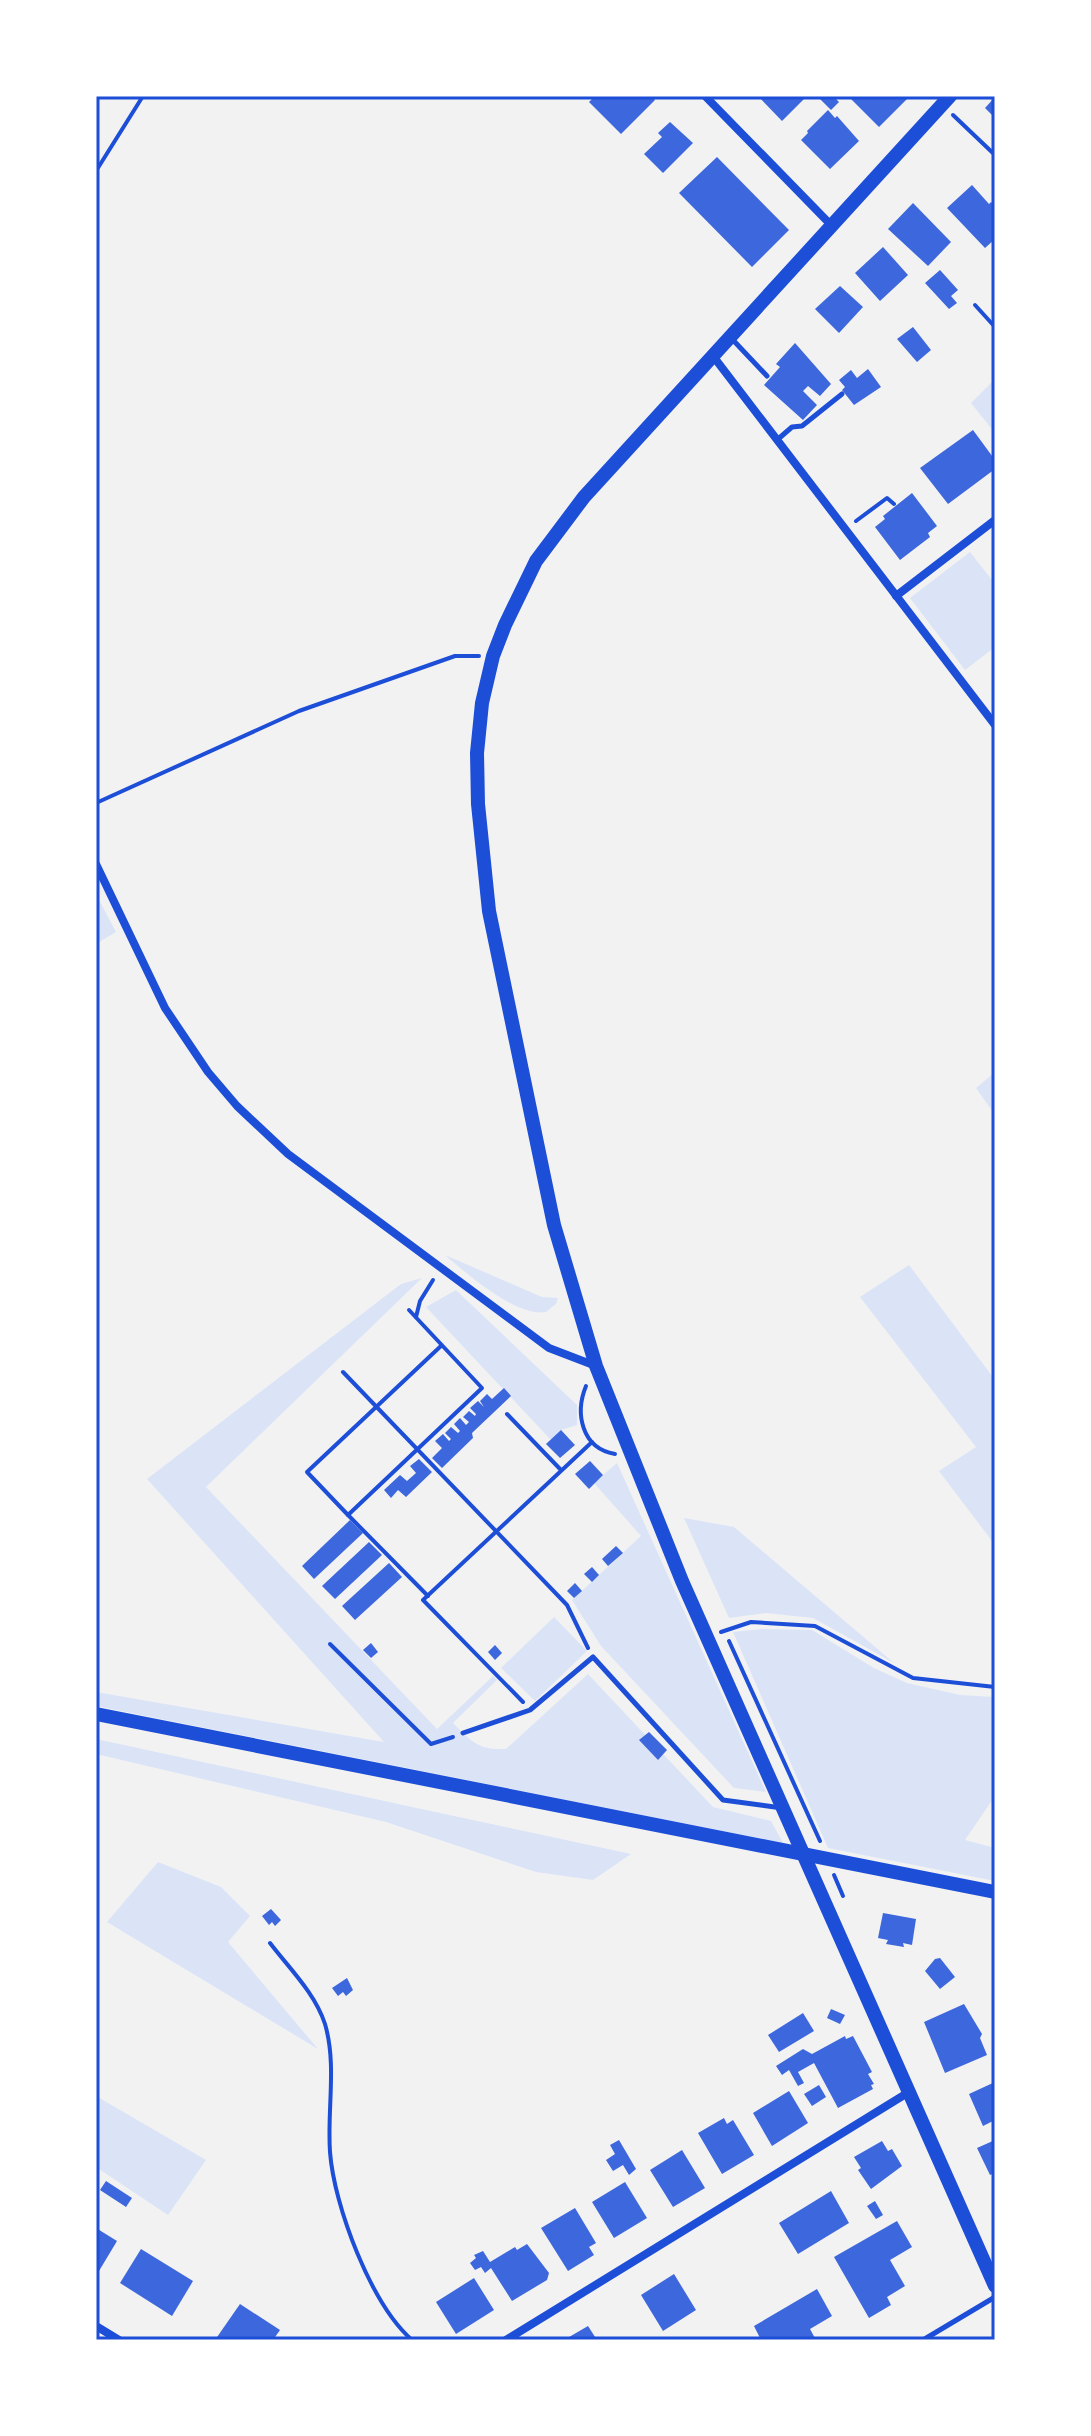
<svg xmlns="http://www.w3.org/2000/svg" width="1091" height="2436" viewBox="0 0 1091 2436" font-family="'Noto Serif',serif">
  <rect width="100%" height="100%" fill="#f2f2f2"/>
  <!-- green -->
  <g fill="#dbe4f7">
    <path d="M995 379V433L971 403Z"/>
    <path d="M970 552 995 584V647L965 670 910 598Z"/>
    <path d="M96 894 116 932 96 944Z"/>
    <path d="M995 1072V1115L976 1088Z"/>
    <path d="M445 1255 542 1297 558 1298 556 1304 546 1312C516 1317 467 1274 445 1255Z"/>
    <path d="M909 1265 995 1380V1545L939 1471 976 1447 860 1297Z"/>
    <path d="M422 1278 206 1487 437 1729 493 1676 497 1680 453 1723C472 1742 478 1750 506 1749L588 1674 713 1807 771 1821 783 1843 96 1706V1692L384 1742 147 1479 401 1284Z"/>
    <path d="M456 1290 577 1405V1425L561 1430 551 1440 426 1307Z"/>
    <path d="M617 1463 766 1792 734 1788 601 1646 572 1600 641 1536 594 1483Z"/>
    <path d="M684 1518 734 1527 894 1663 813 1618 766 1613 729 1618Z"/>
    <path d="M554 1617 587 1651 535 1701 501 1668Z"/>
    <path d="M761 1629 812 1630 874 1668 907 1683 960 1695 995 1697V1796L965 1840 995 1848V1881L828 1848 733 1632Z"/>
    <path d="M96 1739 631 1854 593 1880 536 1872 386 1822 96 1754Z"/>
    <path d="M158 1862 221 1887 250 1916 228 1942 318 2049 107 1922Z"/>
    <path d="M96 2096 206 2160 168 2215 96 2167Z"/>
  </g>
  <!-- building -->
  <g fill="#3d67dc">
    <path d="M595 96H651L655 100 621 134 589 102Z"/>
    <path d="M758 96H804L806 97 782 121Z"/>
    <path d="M823 96H833L839 102 831 110 820 99Z"/>
    <path d="M848 96H910L879 127Z"/>
    <path d="M995 97V118L985 108Z"/>
    <path d="M828 110 835 118 837 116 859 141 830 169 801 140 808 133 807 131Z"/>
    <path d="M670 122 693 143 663 173 644 154 662 137 658 133Z"/>
    <path d="M717 157 789 230 752 267 679 193Z"/>
    <path d="M972 185 989 204 991 202 995 206V239L985 248 947 208Z"/>
    <path d="M913 203 951 242 928 266 888 229Z"/>
    <path d="M883 247 908 275 880 301 855 273Z"/>
    <path d="M940 270 958 290 951 296 957 303 949 309 925 283Z"/>
    <path d="M840 286 863 307 839 333 815 309Z"/>
    <path d="M913 327 931 350 917 362 897 339Z"/>
    <path d="M795 343 831 384 820 396 808 386 803 391 817 405 803 420 764 385 780 367 776 364Z"/>
    <path d="M868 369 881 387 854 405 842 390 845 387 839 380 851 370 857 378Z"/>
    <path d="M973 430 995 460V469L948 504 920 468Z"/>
    <path d="M912 493 937 526 928 533 930 537 900 560 875 527 885 519 883 516Z"/>
    <path d="M504 1388 511 1396 472 1433 473 1438 442 1468 432 1458 442 1448 435 1441 443 1434 449 1441 451 1439 445 1433 451 1427 458 1433 460 1431 454 1424 460 1418 466 1425 469 1422 463 1417 469 1411 475 1416 476 1414 470 1408 478 1401 484 1407 480 1401 487 1394 492 1399Z"/>
    <path d="M561 1430 575 1445 560 1458 546 1444Z"/>
    <path d="M419 1459 432 1472 406 1497 398 1490 391 1498 384 1490 400 1475 407 1481 416 1473 410 1466Z"/>
    <path d="M590 1461 603 1475 589 1489 575 1474Z"/>
    <path d="M350 1520 363 1533 314 1579 302 1566Z"/>
    <path d="M369 1542 382 1555 335 1599 322 1586Z"/>
    <path d="M616 1546 623 1553 608 1566 602 1559Z"/>
    <path d="M389 1563 402 1577 355 1620 342 1606Z"/>
    <path d="M592 1567 599 1575 592 1582 584 1574Z"/>
    <path d="M575 1583 582 1591 574 1598 567 1591Z"/>
    <path d="M371 1643 378 1652 371 1658 363 1650Z"/>
    <path d="M495 1645 502 1653 495 1660 488 1652Z"/>
    <path d="M649 1732 667 1750 658 1760 639 1740Z"/>
    <path d="M271 1909 281 1920 275 1926 272 1922 269 1925 262 1916Z"/>
    <path d="M883 1913 916 1919 912 1945 903 1943 904 1947 886 1944 888 1940 878 1938Z"/>
    <path d="M940 1958 955 1977 940 1989 925 1971 935 1959Z"/>
    <path d="M347 1978 353 1990 346 1996 343 1992 338 1996 332 1988Z"/>
    <path d="M964 2004 982 2034 980 2038 987 2055 945 2073 924 2022Z"/>
    <path d="M831 2009 845 2015 840 2024 827 2018Z"/>
    <path d="M803 2013 814 2031 779 2052 768 2035Z"/>
    <path d="M845 2036 846 2039 853 2036 872 2072 868 2074 874 2084 871 2085 873 2089 838 2108 814 2063 798 2072 804 2083 798 2086 789 2070 782 2075 776 2066 803 2049 812 2054Z"/>
    <path d="M995 2082V2120L983 2126 969 2094Z"/>
    <path d="M819 2085 826 2097 812 2106 804 2094Z"/>
    <path d="M789 2091 808 2123 772 2146 753 2113Z"/>
    <path d="M724 2118 727 2124 733 2120 754 2155 722 2174 698 2133Z"/>
    <path d="M619 2140 636 2169 629 2175 623 2165 613 2171 606 2160 615 2154 610 2145Z"/>
    <path d="M995 2140V2173L990 2175 977 2148Z"/>
    <path d="M882 2141 888 2151 892 2149 902 2166 871 2189 858 2170 861 2168 854 2157Z"/>
    <path d="M682 2150 705 2188 673 2207 650 2170Z"/>
    <path d="M106 2181 132 2198 126 2207 100 2190Z"/>
    <path d="M625 2182 647 2218 614 2238 592 2202Z"/>
    <path d="M831 2191 849 2223 798 2254 779 2223Z"/>
    <path d="M875 2201 883 2215 876 2219 867 2206Z"/>
    <path d="M575 2208 596 2243 589 2247 594 2255 568 2271 541 2228Z"/>
    <path d="M897 2221 912 2247 890 2260 905 2286 887 2297 891 2305 869 2318 834 2257Z"/>
    <path d="M96 2228 117 2241 96 2276Z"/>
    <path d="M527 2244 549 2273 547 2280 512 2301 491 2268 485 2273 481 2267 475 2270 470 2263 476 2258 474 2255 483 2251 490 2262 515 2247 517 2250Z"/>
    <path d="M141 2249 193 2281 172 2316 120 2283Z"/>
    <path d="M674 2274 696 2310 663 2331 641 2295Z"/>
    <path d="M474 2278 494 2310 456 2334 436 2302Z"/>
    <path d="M817 2289 832 2316 810 2329 816 2340H761L754 2326Z"/>
    <path d="M240 2304 280 2330 273 2340H215Z"/>
    <path d="M588 2326 597 2340H564Z"/>
  </g>
  <g fill="none" stroke-linecap="round" stroke-linejoin="round">
    <!-- path -->
    <g stroke="#1d4ed8" stroke-width="4">
      <path d="M953 115 995 155"/>
      <path d="M96 171 143 96"/>
      <path d="M975 305 995 327"/>
      <path d="M856 521 887 498 894 504"/>
      <path d="M96 803 299 711 455 656H479"/>
      <path d="M409 1310 482 1388 348 1515 307 1472 442 1345"/>
      <path d="M416 1317 420 1301 433 1280"/>
      <path d="M343 1372 567 1605 588 1648"/>
      <path d="M586 1386C575 1413 581 1448 615 1454"/>
      <path d="M507 1414 561 1470"/>
      <path d="M348 1515 428 1596"/>
      <path d="M721 1632 751 1622 815 1626 913 1678 995 1687"/>
      <path d="M729 1641 820 1841"/>
      <path d="M330 1644 431 1744 453 1737"/>
      <path d="M523 1702 423 1600 592 1442"/>
      <path d="M834 1875 843 1896"/>
      <path d="M270 1943C289 1968 315 1993 325 2024 337 2065 327 2109 330 2152 334 2206 371 2304 412 2340"/>
    </g>
    <!-- service -->
    <g stroke="#1d4ed8" stroke-width="5">
      <path d="M732 339 767 376"/>
      <path d="M777 440 792 427 802 426 842 394"/>
      <path d="M463 1733 530 1710 593 1657 723 1800 782 1808"/>
      <path d="M923 2340 995 2297"/>
    </g>
    <!-- minor -->
    <g stroke="#1d4ed8" stroke-width="8">
      <path d="M705 96 832 226"/>
      <path d="M713 356 995 725"/>
      <path d="M896 596 995 520"/>
      <path d="M96 864 165 1008 208 1072 237 1106 288 1154 549 1348 596 1366"/>
      <path d="M96 2326 119 2340"/>
      <path d="M506 2340 909 2092"/>
    </g>
    <!-- tertiary -->
    <path stroke="#1d4ed8" stroke-width="14" d="M950 96 584 497 536 561 505 625 493 656 482 703 477 753 478 804 489 911 554 1225 596 1366 682 1581 995 2286"/>
    <!-- secondary -->
    <path stroke="#1d4ed8" stroke-width="14" d="M96 1714 995 1892"/>
  </g>
  <!-- border -->
  <rect width="1091" height="2436" fill="none" stroke="#ffffff" stroke-width="196"/>
  <rect x="98" y="98" width="895" height="2240" fill="none" stroke="#1d4ed8" stroke-width="3"/>
</svg>
